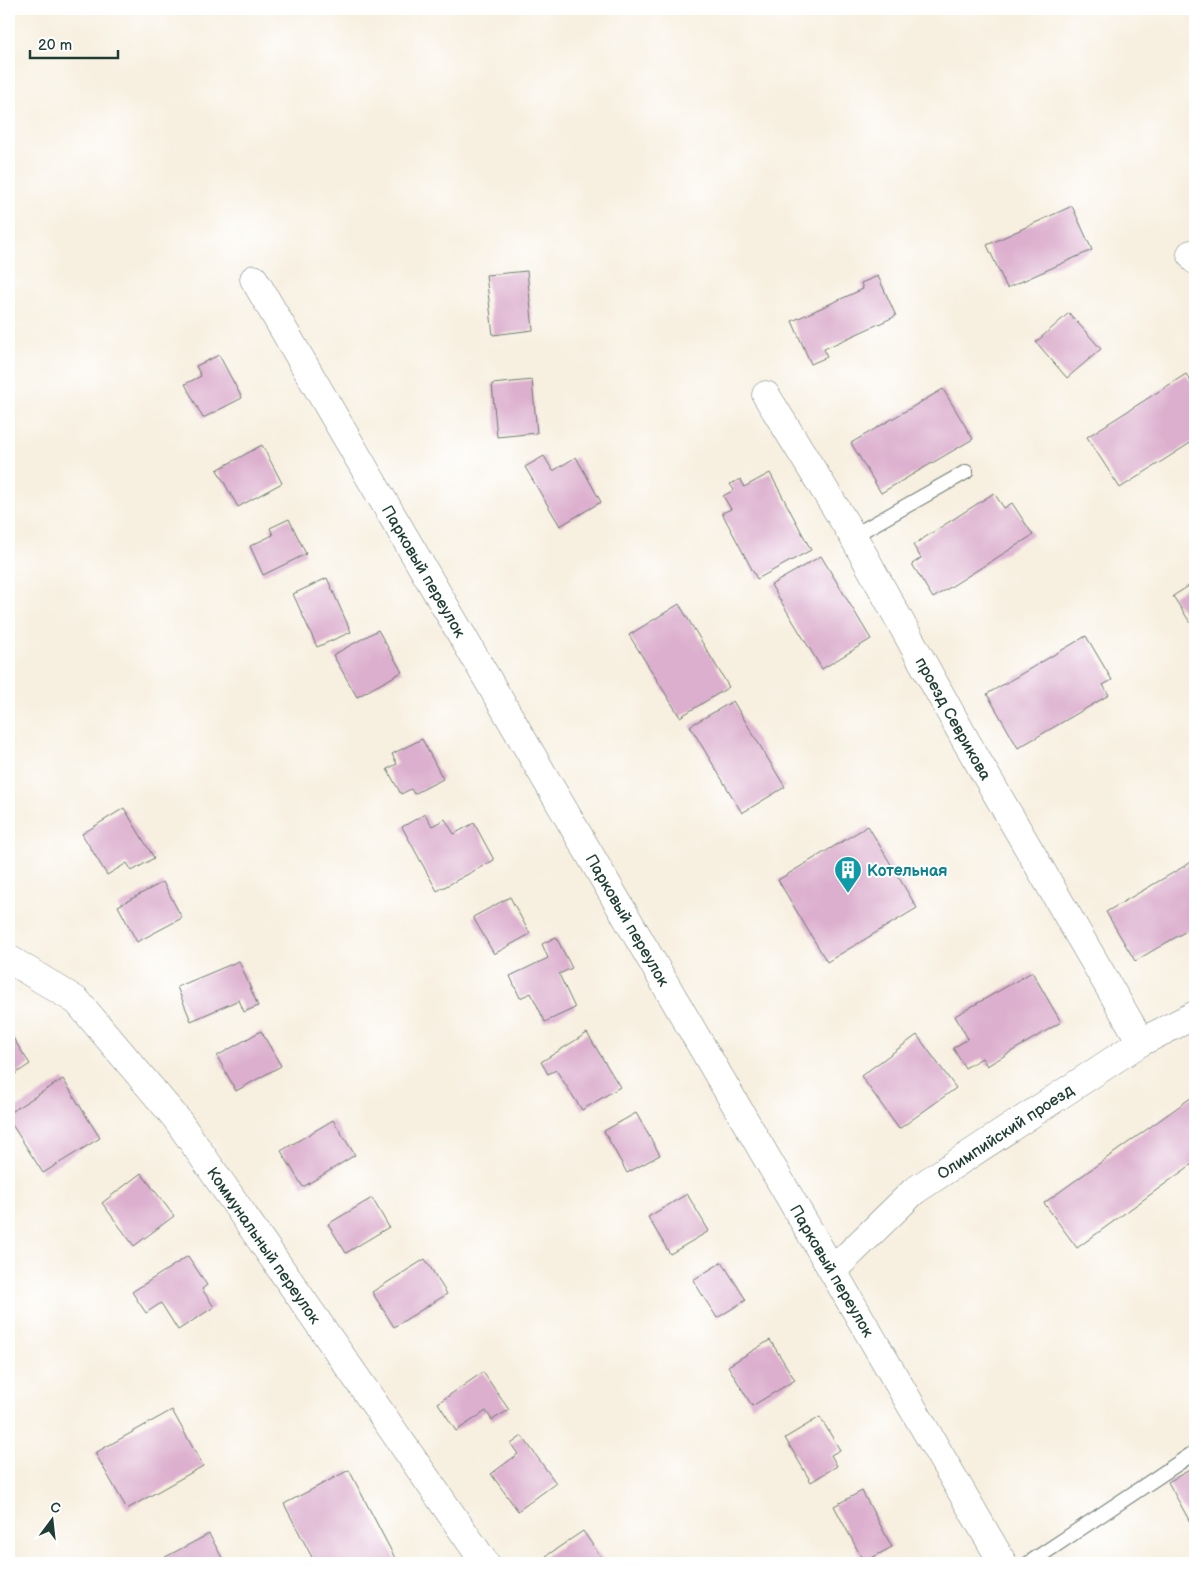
<svg xmlns="http://www.w3.org/2000/svg" width="1204" height="1572" viewBox="0 0 1204 1572" font-family="'Balsamiq Sans',sans-serif">
  <rect width="100%" height="100%" fill="#fff"/>
  <filter id="ink" filterUnits="userSpaceOnUse"><feTurbulence type="fractalNoise" baseFrequency=".02" numOctaves="2"/><feDisplacementMap in="SourceGraphic" scale="10" xChannelSelector="R" yChannelSelector="G"/><feConvolveMatrix kernelMatrix="1 2 1 2 8 2 1 2 1" color-interpolation-filters="sRGB"/></filter>
  <filter id="wash" filterUnits="userSpaceOnUse"><feTurbulence type="fractalNoise" baseFrequency=".0096" numOctaves="4" result="noise"/><feDisplacementMap in="SourceGraphic" scale="20" xChannelSelector="R" yChannelSelector="G"/><feGaussianBlur stdDeviation="1.12" result="paint"/><feColorMatrix in="noise" values="0 0 0 0 0 0 0 0 0 0 0 0 0 0 0 0 0 1.4 0 .05"/><feComposite in="paint" operator="in"/></filter>
  <g filter="url(#wash)">
    <rect width="100%" height="100%" fill="#f7efdf"/>
    <g id="blocks">
      <!-- building -->
      <g fill="#dcafce">
        <path d="M1072 206 1092 250 1007 288 987 245Z"/>
        <path d="M527 271 533 330 493 335 486 275Z"/>
        <path d="M878 276 896 316 824 349 827 357 811 364 792 321 863 289 861 283Z"/>
        <path d="M1069 313 1101 349 1067 378 1036 342Z"/>
        <path d="M219 355 242 398 203 418 185 384 201 376 196 366Z"/>
        <path d="M1186 374 1195 388V440L1120 488 1087 437Z"/>
        <path d="M532 380 537 433 497 437 492 384Z"/>
        <path d="M943 389 973 439 881 493 851 443Z"/>
        <path d="M262 445 282 483 238 507 217 470Z"/>
        <path d="M544 456 553 471 576 457 601 502 560 526 525 467Z"/>
        <path d="M770 473 811 550 757 579 722 513 731 509 723 496 734 490 730 484 741 479 744 487Z"/>
        <path d="M994 493 1004 508 1012 503 1033 535 933 598 912 564 921 558 913 545Z"/>
        <path d="M289 519 306 554 263 575 250 546 273 535 270 528Z"/>
        <path d="M821 556 871 639 822 669 771 585Z"/>
        <path d="M327 578 351 632 317 647 293 594Z"/>
        <path d="M1195 582V630L1173 596Z"/>
        <path d="M679 604 729 687 680 717 629 635Z"/>
        <path d="M378 630 402 672 357 697 333 655Z"/>
        <path d="M1086 636 1112 680 1103 685 1109 695 1018 748 987 694Z"/>
        <path d="M733 701 785 787 742 813 690 726Z"/>
        <path d="M422 739 443 779 414 794 411 789 401 794 387 769 397 764 392 754Z"/>
        <path d="M124 808 154 858 132 871 127 863 107 875 82 834Z"/>
        <path d="M425 814 432 826 445 819 454 834 474 823 494 860 437 891 402 827Z"/>
        <path d="M868 826 917 908 827 962 778 880Z"/>
        <path d="M1195 860V926L1135 961 1106 912Z"/>
        <path d="M163 882 182 918 137 942 118 906Z"/>
        <path d="M510 897 530 934 494 954 473 917Z"/>
        <path d="M556 937 572 968 559 974 575 1008 545 1022 531 993 520 998 510 976 548 958 542 944Z"/>
        <path d="M239 961 258 1006 244 1012 239 1000 191 1021 177 987Z"/>
        <path d="M1032 972 1061 1022 987 1066 982 1058 965 1068 953 1048 968 1039 955 1016Z"/>
        <path d="M261 1031 281 1066 236 1091 217 1056Z"/>
        <path d="M9 1032 30 1064 9 1078Z"/>
        <path d="M587 1033 620 1087 582 1110 556 1070 548 1074 541 1062Z"/>
        <path d="M917 1035 956 1088 899 1129 861 1076Z"/>
        <path d="M63 1079 100 1138 43 1173 9 1120V1113Z"/>
        <path d="M1192 1097 1195 1101V1162L1077 1248 1044 1203Z"/>
        <path d="M636 1113 660 1155 627 1173 604 1131Z"/>
        <path d="M333 1120 355 1155 303 1187 281 1151Z"/>
        <path d="M141 1173 174 1216 134 1246 102 1203Z"/>
        <path d="M687 1194 709 1231 670 1254 648 1217Z"/>
        <path d="M372 1198 389 1227 346 1253 328 1224Z"/>
        <path d="M188 1256 207 1285 202 1289 214 1307 178 1330 161 1303 146 1313 132 1292Z"/>
        <path d="M425 1259 447 1294 394 1327 372 1292Z"/>
        <path d="M722 1262 746 1300 717 1318 693 1280Z"/>
        <path d="M770 1340 795 1380 752 1406 728 1366Z"/>
        <path d="M483 1372 509 1410 492 1420 486 1411 456 1431 438 1403Z"/>
        <path d="M172 1410 203 1466 127 1509 95 1453Z"/>
        <path d="M820 1417 840 1450 831 1455 837 1466 811 1482 785 1438Z"/>
        <path d="M522 1436 556 1483 518 1511 491 1474 518 1454 511 1444Z"/>
        <path d="M1195 1467V1531L1168 1482Z"/>
        <path d="M349 1470 396 1560 391 1563H315L284 1504Z"/>
        <path d="M862 1491 892 1547 864 1562 834 1506Z"/>
        <path d="M583 1531 605 1563H551L546 1556Z"/>
        <path d="M209 1534 225 1563H154Z"/>
      </g>
    </g>
  </g>
  <g filter="url(#ink)">
    <use href="#blocks" fill-opacity="0" stroke="#6b7b70" stroke-width="1"/>
    <g fill="none" stroke-linecap="round" stroke-linejoin="round">
      <defs>
        <g id="lane">
          <path d="M853 536 966 472"/>
          <path d="M1029 1563 1195 1452"/>
        </g>
        <g id="street">
          <path d="M1191 254 1195 260"/>
          <path id="s1" d="M254 279 1003 1563"/>
          <path id="s2" d="M766 395 853 536 966 741 1141 1042"/>
          <path id="s3" d="M9 959 77 1001 176 1118 485 1563"/>
          <path id="s4" d="M833 1270 914 1191 1141 1042 1195 1015"/>
        </g>
      </defs>
      <!-- lane casing -->
      <use href="#lane" stroke="#6b7b70" stroke-width="16"/>
      <!-- street casing -->
      <use href="#street" stroke="#6b7b70" stroke-width="29"/>
      <!-- lane -->
      <use href="#lane" stroke="#fff" stroke-width="14"/>
      <!-- street -->
      <use href="#street" stroke="#fff" stroke-width="28"/>
    </g>
  </g>
  <!-- icons -->
  <defs>
    <symbol id="building-pin" viewBox="-11 -11 22 30"><path d="M0 17L-7.5 6A9.5 9.5 0 1 1 7.5 6Z" fill="#0f9aa8" stroke="#fff"/><path d="M-4-6H4V6H1V3H-1V6H-4ZM-2.5-4.3h1.7v1.8h-1.7ZM.8-4.3h1.7v1.8H.8ZM-2.5-1h1.7V.8h-1.7ZM.8-1h1.7V.8H.8Z" fill="#fff"/></symbol>
  </defs>
  <g fill-rule="evenodd">
    <use href="#building-pin" x="832" y="854" width="32" height="43"/>
  </g>
  <g text-anchor="middle" stroke-width="4" stroke-linejoin="round" paint-order="stroke">
    <!-- street labels -->
    <g font-size="16" fill="#1f3d34" stroke="#fff">
      <text dy="6" stroke="none"><textPath href="#s1" startOffset="338">Парковый переулок</textPath></text>
      <text dy="6" stroke="none"><textPath href="#s2" startOffset="374">проезд Севрикова</textPath></text>
      <text dy="6" stroke="none"><textPath href="#s1" startOffset="742">Парковый переулок</textPath></text>
      <text dy="6" stroke="none"><textPath href="#s4" startOffset="222">Олимпийский проезд</textPath></text>
      <text dy="6" stroke="none"><textPath href="#s3" startOffset="388">Коммунальный переулок</textPath></text>
      <text dy="6" stroke="none"><textPath href="#s1" startOffset="1148">Парковый переулок</textPath></text>
    </g>
    <!-- culture labels -->
    <g font-size="16" font-weight="bold" fill="#0d838f" stroke="#fff" text-anchor="start">
      <text x="867" y="876">Котельная</text>
    </g>
  </g>
  <!-- margin -->
  <rect width="1204" height="1572" fill="none" stroke="#fff" stroke-width="30"/>
  <!-- north arrow -->
  <g transform="translate(52 1520) rotate(15)" stroke="#ffffff" stroke-width="4" paint-order="stroke">
  <path d="M0-4L9 19L0 12L-9 19Z" fill="#1f3d34"/>
  <text y="-8" font-size="14" font-weight="bold" text-anchor="middle" fill="#1f3d34">С</text>
  </g>
  <!-- scale -->
  <path d="M30 50v8h88v-8" fill="none" stroke="#1f3d34" stroke-width="2.5"/>
  <text x="38" y="50" font-size="15" fill="#1f3d34" stroke="#ffffff" stroke-width="4" paint-order="stroke">20 m</text>
</svg>
